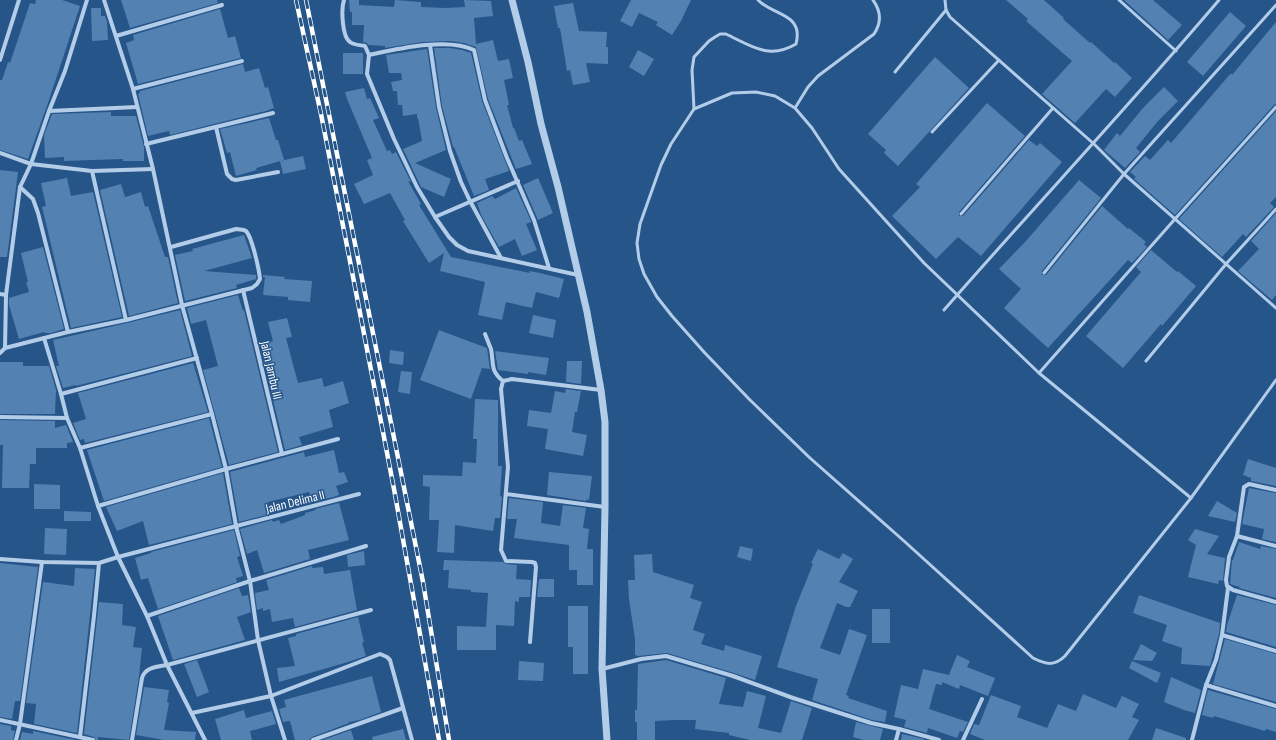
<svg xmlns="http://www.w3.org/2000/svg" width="1276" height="740" viewBox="0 0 1276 740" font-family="'Sofia Sans Condensed',sans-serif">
  <rect width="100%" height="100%" fill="#265589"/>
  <!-- building -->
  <g fill="#5381b2">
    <path d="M36 0H62L80 6 49 100 28 159 0 150V80H2L8 62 10 63 30 3 35 4Z"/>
    <path d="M121 0H217L218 3 130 28Z"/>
    <path d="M349 0H359V5L394 7 395 0 421 2V7L446 8 465 7 464 0 491 1 493 16 474 18 476 44 493 40 498 61 509 59 513 78 504 80 509 105H507L513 128H514L519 141 522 140 532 164 516 169 488 99 476 47 464 43 451 41 422 42 385 48V46L368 45 367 43 363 42 364 25H352V12H350Z"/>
    <path d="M631 0H691L681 21 672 35 656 25 658 22 639 13 632 27 620 21Z"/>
    <path d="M1006 0H1044L1064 18 1063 19 1090 43 1091 42 1114 63 1115 62 1132 78 1115 97 1106 89 1075 123 1042 94 1072 61 1026 21 1028 19Z"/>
    <path d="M1124 0H1153L1182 25 1168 40Z"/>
    <path d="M573 3 579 31 607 32 606 47H608V64L586 63 590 82 573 85 570 70 567 71 560 28H558L554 6Z"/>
    <path d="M91 8H101V16H105L107 22 108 40 92 41Z"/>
    <path d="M220 9 228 38 235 36 241 58 138 84 126 43 134 40 133 35Z"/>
    <path d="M1230 12 1246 26 1203 76 1187 62Z"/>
    <path d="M1276 22V104L1274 105 1175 215 1134 179 1136 177 1130 172 1145 156 1150 160 1168 140 1171 143 1231 73 1232 75Z"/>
    <path d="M434 48H450L462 50 471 53 482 101 509 171 485 179 489 190 474 196 454 147H453L442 106Z"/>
    <path d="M427 49 436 108 446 150 415 163 451 179 444 197 421 187 403 149 422 141 418 118H417V114L403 116 402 105H398L397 91H393L391 82 402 80 401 73H389L386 55Z"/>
    <path d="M638 50 654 59 644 76 629 67Z"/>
    <rect x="343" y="53" width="20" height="21"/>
    <path d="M935 57 969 88 898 166 884 153 886 150 868 134Z"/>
    <path d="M243 64 245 72 259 68 265 88 268 87 274 108 266 111 170 135 169 131 148 136 138 94 140 93V91Z"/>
    <path d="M1164 87 1178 101 1158 121 1136 148 1140 152 1125 168 1104 150 1117 133 1120 136 1143 108Z"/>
    <path d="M364 88 367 99 370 98 379 118 373 120 387 151 390 150 392 154 396 152 411 182 408 181 421 204 419 205 451 257 530 273 529 271 540 273 564 279 559 298 536 292 532 308 506 302 502 320 478 315 485 282 440 271 444 253 429 263 403 221 405 220 390 193 364 204 354 184 373 175 367 160 372 158 347 99 345 92Z"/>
    <path d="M987 103 1025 136 959 212V216H963L1029 140 1037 146 1040 143 1062 162 981 256 958 237 936 259 892 216 920 187 916 184Z"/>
    <path d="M1276 111V197L1270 203 1274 207 1246 237 1243 234 1222 257 1179 219Z"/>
    <path d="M111 112V116H136L144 147V161H123V159L64 161V157L45 158 44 135 52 114Z"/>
    <path d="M269 118 276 140H278L284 160 256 168 257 170 236 176 230 152 227 153 220 129Z"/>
    <path d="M303 156 306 169 283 174 280 161Z"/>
    <path d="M0 170 18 172 7 257H0Z"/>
    <path d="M67 178 71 196 93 192 122 317 71 328 42 207 46 206 41 183Z"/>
    <path d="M538 178 553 213 538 220 523 185Z"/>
    <path d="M1079 180 1101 198 1042 271V275H1046L1102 206 1128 229 1129 228 1146 242 1144 244 1147 247 1132 263 1128 260 1048 348 1004 308 1021 289 999 269 1025 242Z"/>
    <path d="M121 184 125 197 141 192 145 207 148 206 165 257H168L178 303 129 316 100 190Z"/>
    <path d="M516 188 531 221V222L526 224 537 250 522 256 515 239 499 247 482 217 477 203 492 196 495 199Z"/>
    <path d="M1276 213V295L1272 300 1238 271 1259 249 1251 241Z"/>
    <path d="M244 235 252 258 204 271 256 275V279L236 285 237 288 185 301 175 255 193 251 192 249Z"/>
    <path d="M43 247 64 329 51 333H45L44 332 19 339 9 305V298L29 292 26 282H28L21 253Z"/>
    <path d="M1151 250 1177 272 1178 271 1196 286 1162 326 1161 324 1123 368 1086 336 1141 272 1136 267Z"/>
    <path d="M263 275 285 277 284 279 312 281 310 302 288 300V297L263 295 265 277H263Z"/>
    <path d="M238 295 243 311 244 310 278 452 229 465 203 370 218 366 206 320 191 324 187 308Z"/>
    <path d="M180 310 192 356 76 386V385L63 388 56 366H59L53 340 127 323Z"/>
    <path d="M533 315 556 320 553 338 529 333Z"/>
    <path d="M287 318 292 337 286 338 298 383 322 378 324 387 343 381 349 403 329 410 333 427 299 437 302 445 285 450 260 345 273 341 268 322Z"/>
    <path d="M439 330 487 348 490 369 482 368 471 399 420 380Z"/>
    <path d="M390 350 404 352 403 365 389 363Z"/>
    <path d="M495 351 549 358 546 375 528 372V374L498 370Z"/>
    <path d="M567 361H582L581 384 566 382Z"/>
    <path d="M0 362H23V366H49L56 390 55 414H0Z"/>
    <path d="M193 363 208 412 85 443 84 439 80 440 73 423 86 419 78 393Z"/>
    <path d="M401 371 412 372 410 394 398 392Z"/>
    <path d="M566 389 581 391 577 412H575L572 432 587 435 583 456 545 449 548 429 527 426 529 410 551 413 555 391 565 393Z"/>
    <path d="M475 399 498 400V466H502L500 496 502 497 500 518H495L493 531 455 525 454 553 437 552 439 520H429L430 487 423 486V475L462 476 463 462 476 463 477 439H473Z"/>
    <path d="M209 418 222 467 104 501 87 450Z"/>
    <path d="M0 420 55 421V428L66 425 73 442 67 443V448H36V464H30L29 488H2L3 445H0Z"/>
    <path d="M334 450 339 473 344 472 348 482 336 486 339 494 337 496 313 502 309 492 268 502 270 514 239 522 230 472 304 452 305 457Z"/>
    <path d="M1248 459 1276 468V486L1251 481V478L1243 475Z"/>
    <path d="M549 472 592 476 589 500 587 499 586 501 547 495Z"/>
    <path d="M223 473 232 524 149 545 143 521 117 531 106 507Z"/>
    <path d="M34 484 60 485V509H34Z"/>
    <path d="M1249 488 1276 493V542L1262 539 1264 529 1242 524Z"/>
    <path d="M509 498 543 502 541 523 560 526 563 505 586 508 583 528 589 529 587 549H593V585H577V570H569V545L514 538 517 519H507Z"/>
    <path d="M1217 501 1237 513 1235 522 1208 516Z"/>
    <path d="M339 503 349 540 308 550 310 559 264 573 257 550 247 554 240 529 272 520 273 522 279 520 281 524 305 515V513L316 510 315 509Z"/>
    <path d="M64 511 91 512V521H64Z"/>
    <path d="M45 528 67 529 66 555 44 554Z"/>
    <path d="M1195 529 1219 536 1207 554 1225 558 1223 581 1219 580 1218 584 1188 577 1196 545 1188 540Z"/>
    <path d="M234 530 240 556 237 557 243 576 236 578 237 582 158 609 148 578 141 580 135 558 151 553V552Z"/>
    <path d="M1239 542 1260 549 1261 546 1276 549V598L1239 588 1240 587 1230 584 1232 560H1233Z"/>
    <path d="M740 546 753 549 751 561 737 557Z"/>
    <path d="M818 549 839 559 843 553 853 559 839 582 858 591 850 607H846L837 603 820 648 840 655 849 629 867 635 846 695 849 696 848 698 887 711 885 722 872 720 812 700 818 679 777 667 796 606 813 564 811 563Z"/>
    <path d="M364 551 365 565 348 567 347 555Z"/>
    <path d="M652 554 653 572 694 585 690 598 702 602 693 630 705 634 701 644 724 651 725 645 762 656 755 680 734 673 667 653 638 656 635 655V639L629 599 628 580H635L634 555Z"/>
    <path d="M444 560 503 562 506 564 517 565 516 579 531 580 530 597H519V602L515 601 514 626 496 625V650H457V626L486 627 488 593 471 592V590L448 588 449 570H443Z"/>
    <path d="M0 563 38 567 20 701H15L12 719 0 717Z"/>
    <path d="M312 566V568L323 567 324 574 350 570 357 610 295 627 293 618 272 622 270 609 263 611V608L257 610 255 593 269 590 266 580Z"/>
    <path d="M75 568 95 569 77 733 34 724 36 704 26 703 43 582 74 586Z"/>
    <path d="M539 579H554V597H537Z"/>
    <path d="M239 588 242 596 248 595 251 612 237 617 245 640 173 660 158 616Z"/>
    <path d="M1139 595 1220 623 1219 634 1210 666 1181 664 1182 648 1162 641 1167 625 1133 613Z"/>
    <path d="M1237 595 1276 605V647L1226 632 1227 625Z"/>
    <path d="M99 602 123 604 122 625 136 627 133 647 142 648 139 676 129 740 98 737V740H96L94 737 84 734Z"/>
    <path d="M568 606H588V674H573V647H568Z"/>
    <rect x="872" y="609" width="18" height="34"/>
    <path d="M358 617 364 642 362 643 366 656 348 662 279 682 277 668 295 666 288 638 296 636V634Z"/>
    <path d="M1225 639 1276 654V702L1213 684Z"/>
    <path d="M1141 644 1157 653 1152 661 1133 660Z"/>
    <path d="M957 655 970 661 967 667 995 678 988 696 960 685 959 689 942 682V685L936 684 929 709 968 722 963 732 960 731 957 738 928 728 927 733 904 727 906 720 894 717 901 685 918 689 923 669 949 675Z"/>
    <path d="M197 660 209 692 197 697 184 664Z"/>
    <path d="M666 660 726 678 719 704 743 707 747 691 766 696 758 728 781 733 791 701 812 708 802 740H750L729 735V733L695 729 696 720H674L655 721V740H637V722H635V710H637L638 664Z"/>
    <path d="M519 661 544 663 543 681 518 680Z"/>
    <path d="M1132 661 1161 673 1157 683 1129 668Z"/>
    <path d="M372 676 381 712 360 720 349 722V723L312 737 309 740H295L290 721 283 722 279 709 286 707 284 700Z"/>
    <path d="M1171 677 1201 690 1195 713 1184 710 1164 702Z"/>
    <path d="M144 687 169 690 167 702 169 703 164 730 196 732 195 740H164L136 735Z"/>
    <path d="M1208 690 1276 709V732L1266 729 1265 731 1214 716 1213 718 1202 715Z"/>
    <path d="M1083 694 1116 708 1122 696 1139 704 1132 717 1139 720 1128 740H985L970 734 974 724 979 725 991 695 1021 706 1017 717 1047 728 1058 704 1076 711Z"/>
    <path d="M244 710 246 718 272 711 276 724 250 731 252 740H221L215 719Z"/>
    <path d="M856 722 883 729 880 740H864L853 737Z"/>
    <path d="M0 724 11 726V730L15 731 13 740H0Z"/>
    <path d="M1156 728 1186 738V740H1152Z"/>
    <path d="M403 729 406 740H373L372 737Z"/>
    <path d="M351 730 354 740H323Z"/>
    <path d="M33 731 76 740H20L22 732 33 734Z"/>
    <path d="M902 734 924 739V740H901Z"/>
  </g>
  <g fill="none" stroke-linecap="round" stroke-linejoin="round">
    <!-- service -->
    <g stroke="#b3cde9" stroke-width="3">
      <path d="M758 0C773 16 804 13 796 44 769 60 751 46 726 34H720L715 37 709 41 694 57 692 70 694 109 671 144 661 165 640 224 637 243 639 259 644 274 657 297 672 316 704 352 749 399 810 458 904 541 1033 658C1045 664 1054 667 1065 656L1191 498 1276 380"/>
      <path d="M945 0 946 10 950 17 1094 144 1124 174 1276 308"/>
      <path d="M1119 0 1176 51"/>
      <path d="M895 72 946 10"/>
      <path d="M795 108 808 87 818 76 874 34C882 22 881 11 873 0"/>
      <path d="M694 109 732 93 756 92 775 96 795 108 812 128 839 169 924 263 1039 373 1191 498"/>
      <path d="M932 132 999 60"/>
      <path d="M961 214 1053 108"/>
      <path d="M1044 273 1124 174 1276 5"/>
      <path d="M944 310C1035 206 1129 106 1219 0"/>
      <path d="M1146 361 1226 264 1276 209"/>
      <path d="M1039 373 1175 219 1276 107"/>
    </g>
    <!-- minor -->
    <g stroke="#b3cde9" stroke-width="4">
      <path d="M104 0 133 89 153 169 182 305 212 414 226 469 236 526 250 581 258 640 271 696 285 740"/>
      <path d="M344 0C341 9 342 37 350 42 354 45 360 45 365 46L369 55 367 74 394 139 417 187 435 217 449 237 457 245 468 251 578 275"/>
      <path d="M116 36 222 5"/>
      <path d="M430 45 439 107 450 151 461 182 470 201 501 258"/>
      <path d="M369 55C397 49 448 37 474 50L485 100 507 158 534 220 549 268"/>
      <path d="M0 60 19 0"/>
      <path d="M133 89 242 61"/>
      <path d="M49 111 137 107"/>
      <path d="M216 127 227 174 232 179 236 180 278 172"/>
      <path d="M146 144 273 113"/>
      <path d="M0 153 31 164 92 171 153 169"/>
      <path d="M92 171 126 320"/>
      <path d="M20 187 33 199 38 213 68 332"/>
      <path d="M435 217 518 181"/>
      <path d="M243 290 282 454"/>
      <path d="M0 294 6 295"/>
      <path d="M485 334C487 339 489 344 491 349 494 364 490 371 503 381"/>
      <path d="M44 338 61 394 67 418 80 448 98 506 118 557 147 616 167 665 205 740"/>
      <path d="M5 348 68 332 126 320 252 288 257 284 260 279C259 269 252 237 246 231 243 229 240 230 236 229L171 247"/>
      <path d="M0 353 5 348 6 295 20 187 31 164 49 111 65 71 87 0"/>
      <path d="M61 394 197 358"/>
      <path d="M0 417 67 418"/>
      <path d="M80 448 212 414"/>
      <path d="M1276 490 1249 484 1244 487 1237 536 1229 557 1226 580 1227 586 1233 590 1276 602"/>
      <path d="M506 494 605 507"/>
      <path d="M98 506 226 469 338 439"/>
      <path d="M1237 536 1276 546"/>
      <path d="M0 559 42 562 99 563 118 557 359 494"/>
      <path d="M147 616 250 581 366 546"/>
      <path d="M1222 635 1276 651"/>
      <path d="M530 642 536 567 535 563 532 562 506 561 501 550 508 467 501 389 503 381 512 379 601 390"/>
      <path d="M602 669 641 659 666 656 733 676 793 698 871 723 899 729 939 740"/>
      <path d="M1206 685 1276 706"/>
      <path d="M192 713 271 696 380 654 387 657 390 660 412 740"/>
      <path d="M0 720 93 740"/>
      <path d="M80 737 94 616 99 563"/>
      <path d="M16 740 20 724 42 562"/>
      <path d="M132 740 142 678C145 667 157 667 167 665L371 610"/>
      <path d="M313 740 403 708"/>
      <path d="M896 740 899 729"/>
      <path d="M963 740 982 699"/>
      <path d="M1192 740 1206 685 1216 660 1222 635 1228 588"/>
    </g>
    <!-- tertiary -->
    <path stroke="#b3cde9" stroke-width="7" d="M512 0 528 62 541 124 558 187 587 312 601 390 605 422V507L602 669 607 740"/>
    <defs>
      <g id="rail">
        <path d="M296 0 321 114 349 256 394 489 439 740"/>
        <path d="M306 0 423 582 449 740"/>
      </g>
    </defs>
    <!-- rail casing -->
    <use href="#rail" stroke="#fff" stroke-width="4.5"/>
    <!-- rail -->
    <use href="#rail" stroke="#265589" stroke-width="3" stroke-dasharray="9" stroke-linecap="butt"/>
  </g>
  <g text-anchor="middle" stroke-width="3" stroke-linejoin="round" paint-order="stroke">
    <!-- street labels -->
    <g font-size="13" fill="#fff" stroke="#265589">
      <text transform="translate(272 370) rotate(77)" y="5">Jalan Jambu III</text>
      <text transform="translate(295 501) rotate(-14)" y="5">Jalan Delima II</text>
    </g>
  </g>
</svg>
